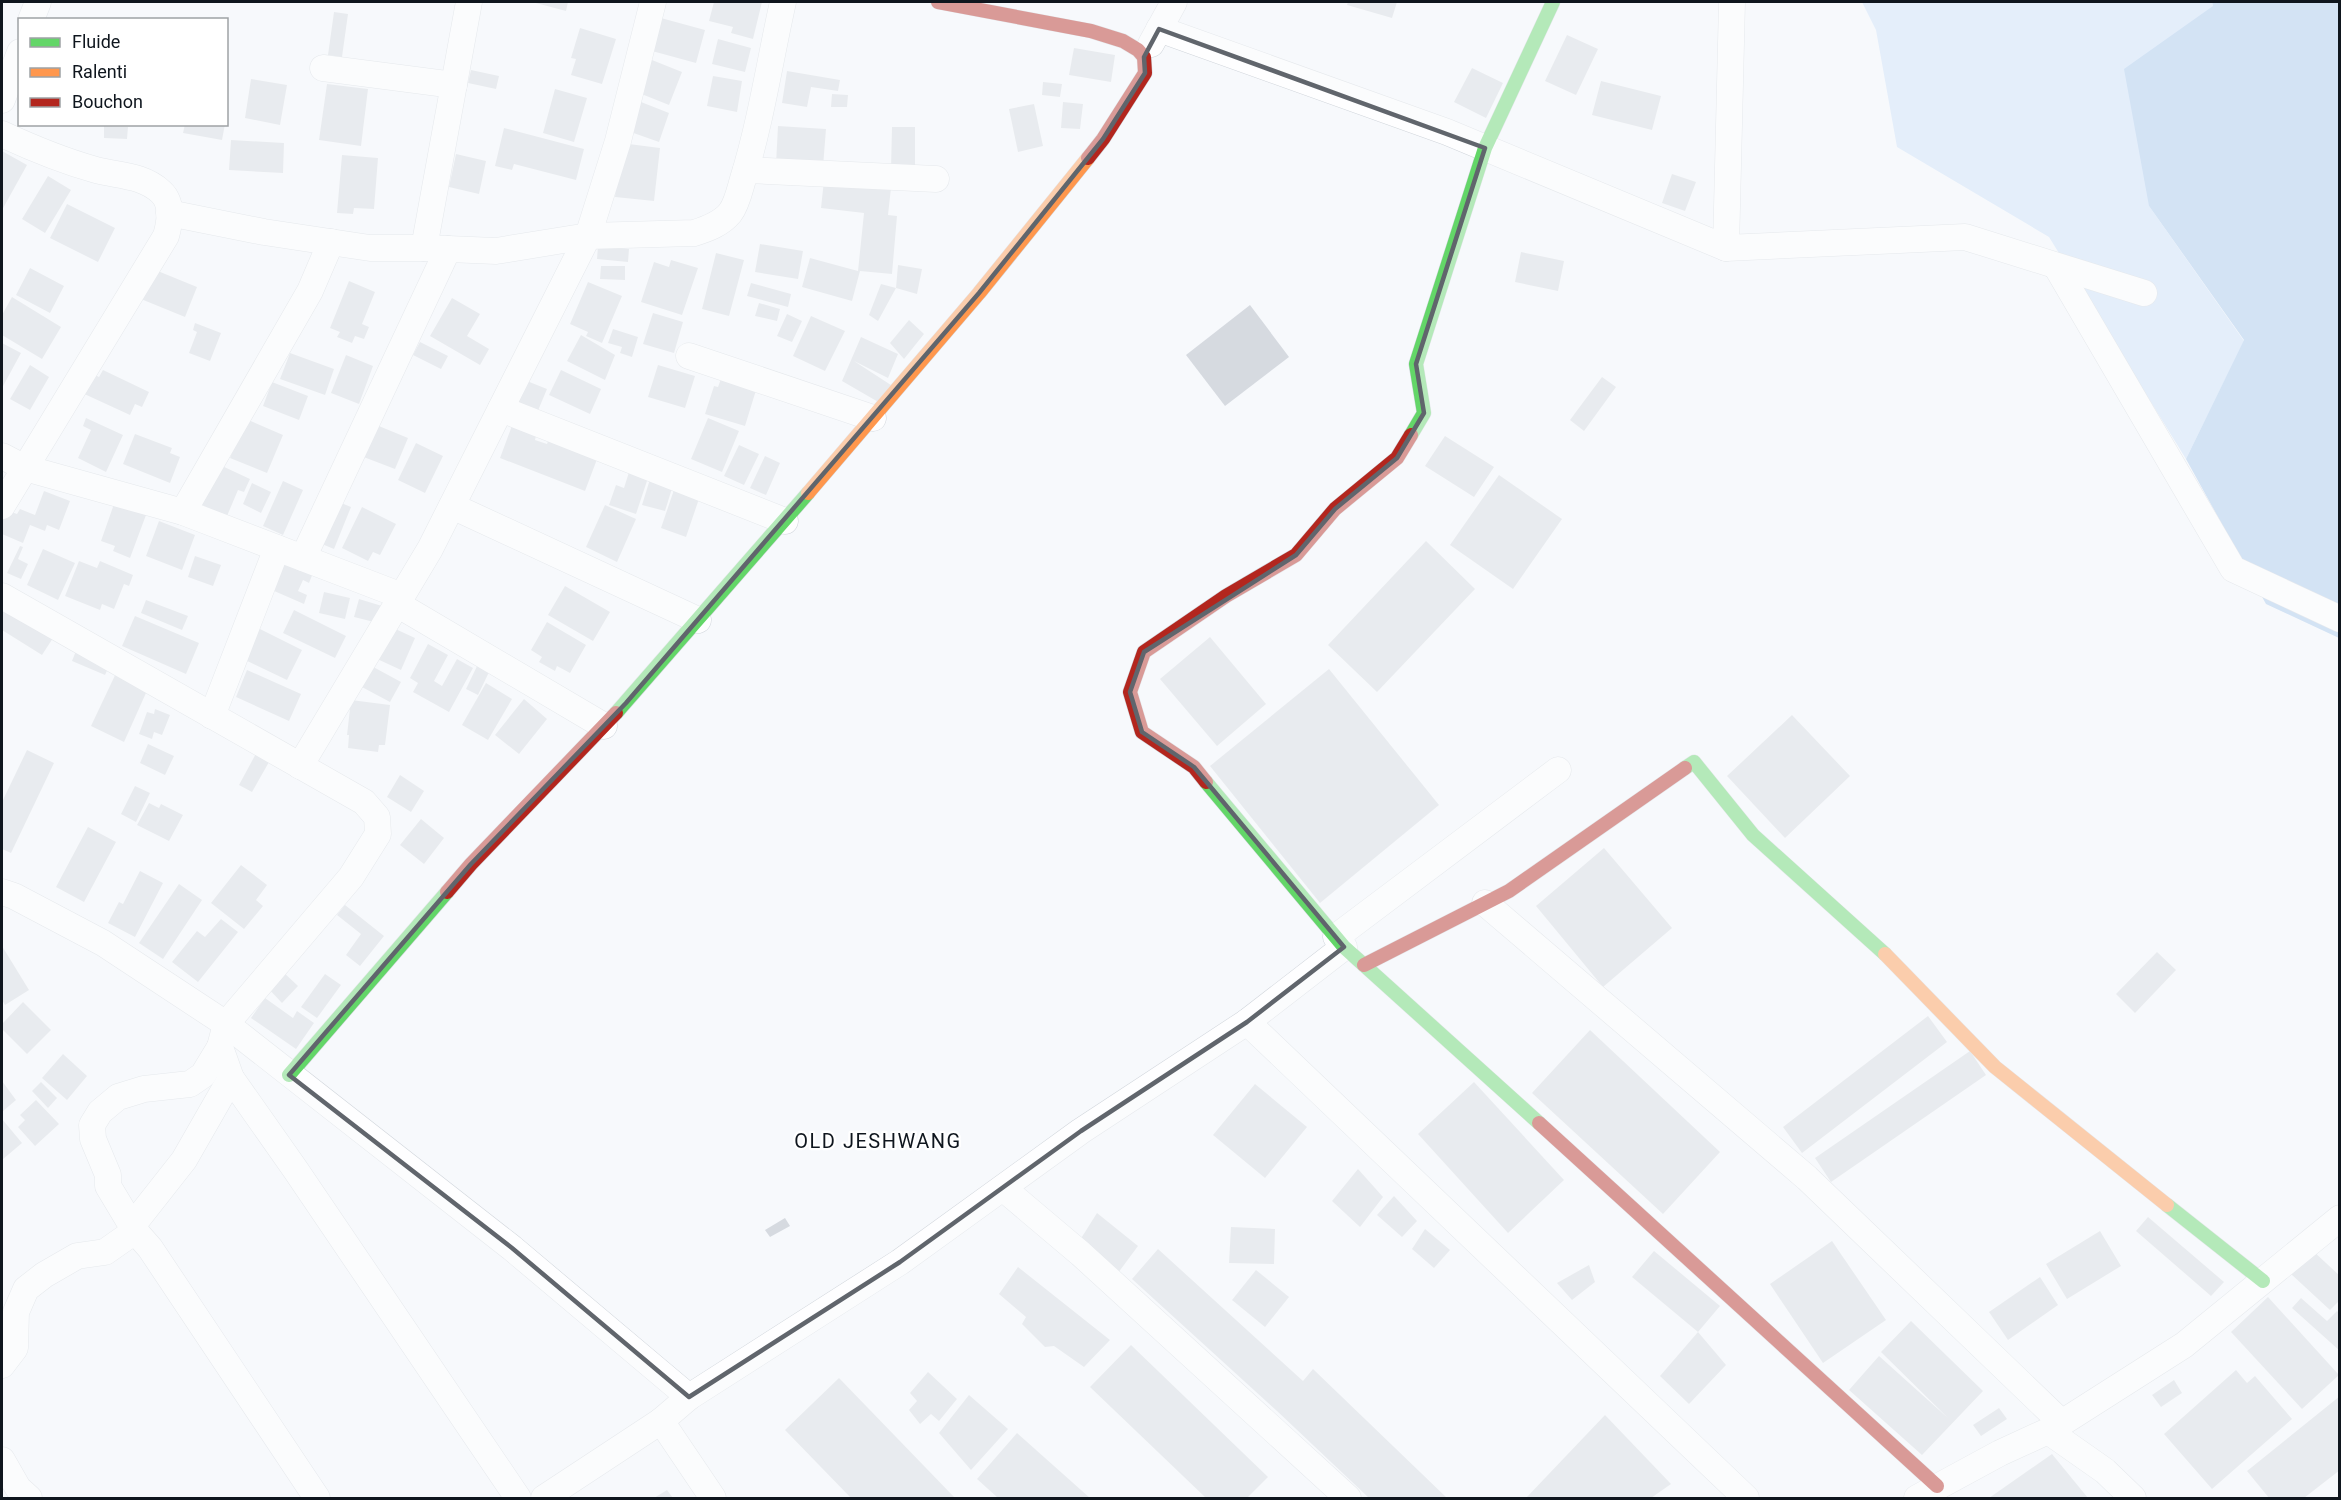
<svg xmlns="http://www.w3.org/2000/svg" width="2341" height="1500" viewBox="0 0 2341 1500" font-family="Roboto,sans-serif">
  <rect width="100%" height="100%" fill="#f7f9fc"/>
  <!-- green -->
  <path fill="#cce0f9" d="M1862 2H2212L2213 6 2149 206 2244 341 2186 459 2049 237 1897 147 1876 30Z"/>
  <!-- water -->
  <path fill="#a6c7ec" d="M2212 2H2339V638L2266 604 2186 459 2244 340 2149 206 2124 69 2213 6Z"/>
  <!-- building -->
  <g fill="#d6dae0">
    <path d="M532 2H568L566 11Z"/>
    <path d="M714 2H762L753 39 731 33 733 27 709 21Z"/>
    <path d="M1348 2H1397L1392 18 1347 5Z"/>
    <path d="M334 12 348 14 342 57 328 55Z"/>
    <path d="M661 18 705 30 696 63 652 51Z"/>
    <path d="M580 28 616 39 602 84 571 75 576 59 571 58Z"/>
    <path d="M1567 35 1598 49 1576 95 1545 81Z"/>
    <path d="M718 39 751 48 745 72 712 64Z"/>
    <path d="M1074 48 1115 55 1111 82 1069 75Z"/>
    <path d="M652 60 682 72 669 105 639 93Z"/>
    <path d="M1472 68 1503 83 1486 118 1454 102Z"/>
    <path d="M471 70 499 76 496 89 468 83Z"/>
    <path d="M787 71 840 80 838 91 811 87 807 107 782 103Z"/>
    <path d="M713 76 742 81 737 112 707 106Z"/>
    <path d="M251 79 287 85 280 125 245 118Z"/>
    <path d="M1601 81 1661 96 1652 130 1592 115Z"/>
    <path d="M1043 82 1062 84 1060 97 1042 95Z"/>
    <path d="M327 84 368 89 361 146 319 140Z"/>
    <path d="M555 89 587 98 574 142 543 133Z"/>
    <path d="M832 94 848 95 847 107H831Z"/>
    <path d="M636 100 669 113 659 142 625 130Z"/>
    <path d="M1063 102 1083 104 1080 129 1061 128Z"/>
    <path d="M1034 104 1043 146 1018 152 1009 109Z"/>
    <path d="M185 124H225L222 140 183 133Z"/>
    <path d="M104 126 128 127 127 139 104 138Z"/>
    <path d="M778 126 826 129 823 167 776 164Z"/>
    <path d="M892 127H915V169H891Z"/>
    <path d="M504 128 584 149 576 180 514 164 512 170 495 166Z"/>
    <path d="M231 140 284 143 283 173 229 170Z"/>
    <path d="M621 143 660 148 654 201 615 197Z"/>
    <path d="M2 151 27 165 2 210Z"/>
    <path d="M456 154 486 161 479 194 449 187Z"/>
    <path d="M342 155 378 158 374 209 354 208 353 214 337 213Z"/>
    <path d="M1672 174 1696 182 1685 211 1662 203Z"/>
    <path d="M48 176 71 190 45 233 22 219Z"/>
    <path d="M824 180 891 188 888 215 897 216 892 274 860 271 852 301 802 287 810 258 858 271 864 213 821 208Z"/>
    <path d="M67 204 115 228 98 262 50 238Z"/>
    <path d="M760 244 803 251 798 279 755 272Z"/>
    <path d="M598 246 629 249 628 262 597 259Z"/>
    <path d="M1521 252 1564 261 1558 291 1515 282Z"/>
    <path d="M716 253 744 260 729 316 702 309Z"/>
    <path d="M671 260 698 268 682 315 641 302 654 262 669 267Z"/>
    <path d="M898 265 922 269 917 294 896 288Z"/>
    <path d="M601 266H625V280L600 279Z"/>
    <path d="M148 267 197 287 185 317 136 297Z"/>
    <path d="M30 268 64 286 50 313 16 295Z"/>
    <path d="M349 281 375 292 362 324 369 327 364 339 355 336 352 343 337 337 340 332 330 328Z"/>
    <path d="M588 282 622 296 602 343 586 336 588 332 570 324Z"/>
    <path d="M751 283 791 294 788 307 747 296Z"/>
    <path d="M881 284 896 288 878 321 869 315Z"/>
    <path d="M12 297 61 327 42 359 2 335V315Z"/>
    <path d="M452 298 480 314 467 336 489 349 480 365 430 336Z"/>
    <path d="M759 303 780 309 777 321 755 316Z"/>
    <path d="M1250 305 1289 357 1225 406 1186 355Z"/>
    <path d="M653 313 683 322 674 353 643 344Z"/>
    <path d="M787 314 802 321 792 342 777 336Z"/>
    <path d="M811 316 845 331 825 371 793 356Z"/>
    <path d="M909 320 924 334 904 359 890 343Z"/>
    <path d="M195 323 221 333 210 361 189 353 197 332 193 330Z"/>
    <path d="M613 329 638 337 632 357 620 353 622 347 608 343Z"/>
    <path d="M581 335 615 355 605 380 567 361Z"/>
    <path d="M861 337 898 354 888 378 854 361 894 387 880 403 842 381Z"/>
    <path d="M420 342 448 356 441 369 413 355Z"/>
    <path d="M2 343 21 353 2 388Z"/>
    <path d="M290 353 334 369 325 395 280 379Z"/>
    <path d="M346 355 373 366 359 404 331 393Z"/>
    <path d="M30 365 49 377 30 410 10 399Z"/>
    <path d="M658 365 695 376 685 408 648 397Z"/>
    <path d="M103 370 149 392 142 407 135 404 130 415 80 392 89 372 99 377Z"/>
    <path d="M561 370 601 389 590 414 549 395Z"/>
    <path d="M722 376 757 387 745 426 705 414 714 386 718 387Z"/>
    <path d="M1602 377 1616 387 1584 431 1570 420Z"/>
    <path d="M527 381 547 389 537 413 508 401Z"/>
    <path d="M272 382 308 396 299 420 263 406Z"/>
    <path d="M86 418 123 435 106 472 78 458 91 430 83 426Z"/>
    <path d="M708 418 739 431 722 472 691 459Z"/>
    <path d="M246 419 283 435 267 473 230 458Z"/>
    <path d="M513 423 537 432 535 440 547 444 550 435 599 454 585 491 500 458Z"/>
    <path d="M374 424 408 438 395 469 361 456Z"/>
    <path d="M135 434 172 448 170 453 180 457 170 483 123 464Z"/>
    <path d="M1445 436 1494 467 1474 497 1425 466Z"/>
    <path d="M416 443 443 456 425 493 398 480Z"/>
    <path d="M739 445 759 454 744 485 724 476Z"/>
    <path d="M765 456 780 463 766 495 750 488Z"/>
    <path d="M220 465 250 479 244 492 238 490 227 516 202 505Z"/>
    <path d="M630 469 649 475 636 514 609 505 616 485 624 488Z"/>
    <path d="M1499 475 1562 519 1513 589 1450 545Z"/>
    <path d="M651 476 674 482 665 511 642 505Z"/>
    <path d="M283 481 303 490 283 535 263 526Z"/>
    <path d="M677 481 702 490 686 537 661 528Z"/>
    <path d="M252 483 271 492 261 513 243 504Z"/>
    <path d="M44 491 70 501 59 530 47 525 45 531 30 525 23 543 2 534V520L6 510 17 514 20 509 35 515Z"/>
    <path d="M334 500 351 507 334 549 317 542Z"/>
    <path d="M114 504 146 515 130 558 113 551 115 546 101 541Z"/>
    <path d="M605 505 636 519 617 562 586 547Z"/>
    <path d="M362 507 396 524 380 555 373 552 368 561 342 548Z"/>
    <path d="M159 521 195 535 182 570 146 556Z"/>
    <path d="M1426 541 1475 589 1377 692 1328 645Z"/>
    <path d="M20 546 23 547 18 559 28 564 21 579 7 573Z"/>
    <path d="M43 549 75 563 58 600 27 585Z"/>
    <path d="M195 556 221 565 213 586 188 577Z"/>
    <path d="M277 558 313 573 309 583 303 580 298 591 307 595 304 604 265 587Z"/>
    <path d="M79 561 97 568 100 561 133 575 129 586 124 584 114 609 102 604 100 610 65 596Z"/>
    <path d="M565 586 610 612 593 641 548 615Z"/>
    <path d="M324 592 350 598 345 619 319 613Z"/>
    <path d="M359 599 382 606 378 623 354 617Z"/>
    <path d="M146 600 188 616 182 630 141 613Z"/>
    <path d="M2 604 53 638 42 655 2 630Z"/>
    <path d="M294 610 346 636 335 658 283 633Z"/>
    <path d="M135 616 199 643 186 674 122 646Z"/>
    <path d="M547 622 586 645 570 673 557 666 555 671 539 662 542 657 531 650Z"/>
    <path d="M254 626 302 650 287 680 239 657Z"/>
    <path d="M389 626 415 638 401 670 375 658Z"/>
    <path d="M1210 637 1266 704 1217 746 1160 679Z"/>
    <path d="M428 644 448 655 434 681 442 686 457 659 473 668 449 712 413 692 418 683 410 678Z"/>
    <path d="M78 646 112 660 105 675 72 661Z"/>
    <path d="M479 662 491 668 478 695 466 689Z"/>
    <path d="M366 663 401 682 390 702 360 686Z"/>
    <path d="M118 669 150 684 124 742 91 726Z"/>
    <path d="M1329 669 1439 805 1320 903 1210 766Z"/>
    <path d="M247 670 301 694 289 721 236 697Z"/>
    <path d="M486 683 512 699 488 740 462 725Z"/>
    <path d="M524 699 547 719 519 754 495 735Z"/>
    <path d="M351 700 390 705 385 745H379L378 752 348 748 349 735H347Z"/>
    <path d="M155 709 170 715 162 735 154 732 152 739 139 734 147 712 154 714Z"/>
    <path d="M1792 715 1850 776 1785 838 1727 776Z"/>
    <path d="M148 744 174 756 165 775 140 763Z"/>
    <path d="M259 748 273 755 252 792 239 785Z"/>
    <path d="M27 750 54 763 11 853 2 849V802Z"/>
    <path d="M400 775 424 791 411 812 387 797Z"/>
    <path d="M135 786 150 793 136 822 121 814Z"/>
    <path d="M149 803 159 808 161 804 183 815 169 841 137 825Z"/>
    <path d="M421 819 444 838 424 864 400 845Z"/>
    <path d="M88 827 116 842 84 902 56 887Z"/>
    <path d="M1604 848 1672 928 1603 987 1536 906Z"/>
    <path d="M241 865 267 885 256 900 263 906 244 929 211 903Z"/>
    <path d="M140 871 163 883 135 937 108 923 119 902 123 904Z"/>
    <path d="M179 884 202 900 163 959 139 943Z"/>
    <path d="M345 905 384 936 360 966 346 955 361 934 337 915Z"/>
    <path d="M221 919 238 932 198 982 172 962 197 931 205 937Z"/>
    <path d="M2 946 29 990 5 1005 2 1000Z"/>
    <path d="M2157 952 2176 970 2135 1013 2116 994Z"/>
    <path d="M281 970 298 986 282 1003 266 986Z"/>
    <path d="M325 974 341 985 317 1018 301 1007Z"/>
    <path d="M265 998 293 1018 297 1011 314 1023 296 1049 251 1018Z"/>
    <path d="M23 1002 51 1030 27 1054 2 1029V1024Z"/>
    <path d="M1928 1016 1947 1042 1802 1153 1783 1127Z"/>
    <path d="M1590 1030 1720 1152 1663 1214 1532 1093Z"/>
    <path d="M1970 1051 1986 1075 1831 1182 1815 1158Z"/>
    <path d="M63 1054 87 1076 67 1100 42 1078Z"/>
    <path d="M2 1081 16 1100 2 1112Z"/>
    <path d="M41 1082 57 1098 48 1108 32 1091Z"/>
    <path d="M1474 1082 1564 1180 1508 1233 1418 1134Z"/>
    <path d="M1255 1084 1307 1127 1265 1178 1213 1135Z"/>
    <path d="M36 1100 59 1124 35 1146 18 1127 25 1120 20 1115Z"/>
    <path d="M2 1119 22 1143 2 1160Z"/>
    <path d="M1358 1169 1383 1197 1360 1227 1332 1201Z"/>
    <path d="M1394 1196 1417 1221 1402 1237 1377 1215Z"/>
    <path d="M1097 1213 1138 1246 1118 1273 1080 1240Z"/>
    <path d="M2148 1217 2224 1282 2211 1296 2136 1231Z"/>
    <path d="M785 1218 790 1226 770 1237 765 1230Z"/>
    <path d="M1231 1227 1275 1229 1274 1264 1229 1263Z"/>
    <path d="M1425 1229 1450 1250 1434 1268 1412 1249Z"/>
    <path d="M2100 1231 2121 1266 2067 1299 2046 1264Z"/>
    <path d="M1832 1241 1886 1320 1823 1363 1770 1284Z"/>
    <path d="M1158 1249 1303 1381 1313 1369 1447 1498H1369L1277 1411 1132 1279Z"/>
    <path d="M2312 1250 2340 1276V1300L2330 1310 2291 1274Z"/>
    <path d="M1654 1251 1720 1306 1698 1332 1632 1277Z"/>
    <path d="M1589 1265 1595 1282 1572 1300 1557 1283Z"/>
    <path d="M1018 1267 1110 1340 1084 1367 1054 1346 1045 1347 1022 1324 1026 1317 999 1294Z"/>
    <path d="M1256 1270 1289 1297 1265 1327 1232 1300Z"/>
    <path d="M2040 1277 2058 1305 2008 1340 1989 1312Z"/>
    <path d="M2268 1297 2339 1375 2302 1409 2231 1332Z"/>
    <path d="M2301 1298 2327 1321 2337 1311 2340 1314V1351L2292 1308Z"/>
    <path d="M1911 1321 1983 1391 1922 1455 1849 1390 1879 1356 1948 1418 1881 1352Z"/>
    <path d="M1698 1332 1726 1365 1689 1404 1660 1376Z"/>
    <path d="M1131 1345 1268 1477 1247 1498H1206L1090 1387Z"/>
    <path d="M2236 1370 2247 1383 2255 1376 2292 1419 2212 1489 2164 1434Z"/>
    <path d="M928 1372 957 1399 939 1421 931 1414 920 1424 909 1410 917 1401 910 1393Z"/>
    <path d="M839 1378 955 1498H851L785 1430Z"/>
    <path d="M2174 1380 2182 1393 2161 1407 2152 1395Z"/>
    <path d="M969 1395 1008 1429 971 1470 939 1433Z"/>
    <path d="M2340 1396V1470L2304 1498H2269L2247 1471Z"/>
    <path d="M1999 1408 2007 1419 1981 1436 1973 1425Z"/>
    <path d="M1605 1415 1671 1484 1651 1498H1526Z"/>
    <path d="M1017 1433 1090 1498H998L977 1479Z"/>
    <path d="M2052 1454 2088 1498H1989Z"/>
    <path d="M667 1490 673 1498H654Z"/>
  </g>
  <g fill="none" stroke-linecap="round" stroke-linejoin="round">
    <defs>
      <g id="street">
        <path d="M31 20 38 2"/>
        <path d="M1159 29 1447 132 1726 248 1732 2"/>
        <path d="M1151 44 1174 2"/>
        <path d="M323 68 454 85"/>
        <path d="M2 100 20 52"/>
        <path d="M2 134C32 148 64 161 96 170 119 176 143 175 161 192 173 203 170 222 166 236L2 506"/>
        <path d="M746 170 936 179"/>
        <path d="M169 213 264 232 370 248H424L496 251 588 236 694 233C707 229 721 224 730 213 737 204 740 189 743 179 761 121 770 60 783 2"/>
        <path d="M424 248 469 2"/>
        <path d="M1726 248 1965 237 2144 293"/>
        <path d="M2056 266 2233 569 2340 619"/>
        <path d="M689 356 873 418"/>
        <path d="M501 409 785 521"/>
        <path d="M2 456 25 468 183 512 402 596"/>
        <path d="M452 506 698 620"/>
        <path d="M183 512 310 291 331 242"/>
        <path d="M303 558 448 249"/>
        <path d="M2 596 364 802 377 817 378 834 351 877 226 1024 220 1047 231 1078 295 1169 518 1498"/>
        <path d="M397 604 604 726"/>
        <path d="M212 716 277 548"/>
        <path d="M300 766 430 549 588 236 618 141 653 2"/>
        <path d="M2 892 14 896 103 943 226 1024 512 1248 689 1397"/>
        <path d="M1485 903 1807 1178 2062 1423"/>
        <path d="M1336 937 1558 770"/>
        <path d="M1247 1022 1746 1498"/>
        <path d="M231 1078 184 1160 136 1221 135 1231 150 1248 317 1498"/>
        <path d="M1004 1189 1081 1254 1348 1498"/>
        <path d="M2 1365 15 1348 16 1312 26 1289 44 1275 77 1256 105 1252 135 1231 108 1186V1175L93 1139 92 1125 100 1112 118 1097 144 1089 190 1084 203 1075 220 1047"/>
        <path d="M661 1421 713 1498"/>
        <path d="M2049 1431 2184 1345 2340 1218"/>
        <path d="M2 1460 18 1488 29 1498"/>
        <path d="M544 1498 661 1421 689 1397 900 1262 1081 1131 1247 1022 1344 947"/>
        <path d="M1917 1498 2000 1453 2048 1431 2105 1471 2133 1498"/>
      </g>
      <g id="fast">
        <path d="M1411 435 1424 413 1416 364 1485 148 1553 2"/>
        <path d="M616 713 808 493"/>
        <path d="M1685 768 1694 762 1753 835 1885 954"/>
        <path d="M1206 782 1344 947 1539 1123"/>
        <path d="M289 1075 447 892"/>
        <path d="M2167 1205 2263 1281"/>
      </g>
      <g id="slow">
        <path d="M808 493 979 293 1088 158"/>
        <path d="M1885 954 1995 1067 2167 1205"/>
      </g>
      <g id="jam">
        <path d="M938 2 1091 31 1123 41 1138 50 1144 57 1145 73 1103 139 1088 158"/>
        <path d="M1206 782 1194 767 1142 732 1130 692 1144 652 1226 596 1296 555 1335 509 1397 458 1411 435"/>
        <path d="M447 892 471 864 616 713"/>
        <path d="M1364 965 1509 891 1685 768"/>
        <path d="M1539 1123 1937 1486"/>
      </g>
    </defs>
    <!-- street casing -->
    <use href="#street" stroke="#d0d5db" stroke-width="27"/>
    <!-- fast casing -->
    <use href="#fast" stroke="#d0d5db" stroke-width="15"/>
    <!-- slow casing -->
    <use href="#slow" stroke="#d0d5db" stroke-width="15"/>
    <!-- jam casing -->
    <use href="#jam" stroke="#d0d5db" stroke-width="15"/>
    <!-- street -->
    <use href="#street" stroke="#fefeff" stroke-width="26"/>
    <!-- fast -->
    <use href="#fast" stroke="#63d668" stroke-width="14"/>
    <!-- slow -->
    <use href="#slow" stroke="#ff974d" stroke-width="14"/>
    <!-- jam -->
    <use href="#jam" stroke="#b3261e" stroke-width="14"/>
  </g>
  <!-- marked area -->
  <path d="M0 0H2341V1500H0ZM1159 29 1485 148 1416 364 1424 413 1397 458 1335 509 1296 555 1144 652 1130 692 1142 732 1194 767 1344 947 1247 1022 1081 1131 900 1262 689 1397 512 1248 289 1075 471 864 626 703 979 293 1103 139 1145 73 1144 57Z" fill="#f7f9fc" fill-opacity=".55" fill-rule="evenodd"/>
  <path fill="none" stroke="#60656c" stroke-width="4.5" stroke-linejoin="round" d="M1159 29 1485 148 1416 364 1424 413 1397 458 1335 509 1296 555 1144 652 1130 692 1142 732 1194 767 1344 947 1247 1022 1081 1131 900 1262 689 1397 512 1248 289 1075 471 864 626 703 979 293 1103 139 1145 73 1144 57Z"/>
  <g text-anchor="middle" stroke-width="4.5" stroke-linejoin="round" paint-order="stroke">
    <!-- neighbourhood labels -->
    <g font-size="20" letter-spacing="1.5" fill="#0f161e" stroke="#fff">
      <text x="878" y="1148">OLD JESHWANG</text>
    </g>
  </g>
  <!-- border -->
  <rect width="2341" height="1500" fill="none" stroke="#0f161e" stroke-width="6"/>
  <!-- legend -->
  <rect x="18" y="18" width="210" height="108" fill="#ffffff" stroke="#9fa2a5" stroke-width="1.5"/>
  <rect x="30" y="38" width="30" height="9" fill="#63d668" stroke="#9fa2a5" stroke-width="1.5"/>
  <text x="72" y="48" font-size="18" fill="#0f161e">Fluide</text>
  <rect x="30" y="68" width="30" height="9" fill="#ff974d" stroke="#9fa2a5" stroke-width="1.5"/>
  <text x="72" y="78" font-size="18" fill="#0f161e">Ralenti</text>
  <rect x="30" y="98" width="30" height="9" fill="#b3261e" stroke="#9fa2a5" stroke-width="1.5"/>
  <text x="72" y="108" font-size="18" fill="#0f161e">Bouchon</text>
</svg>
